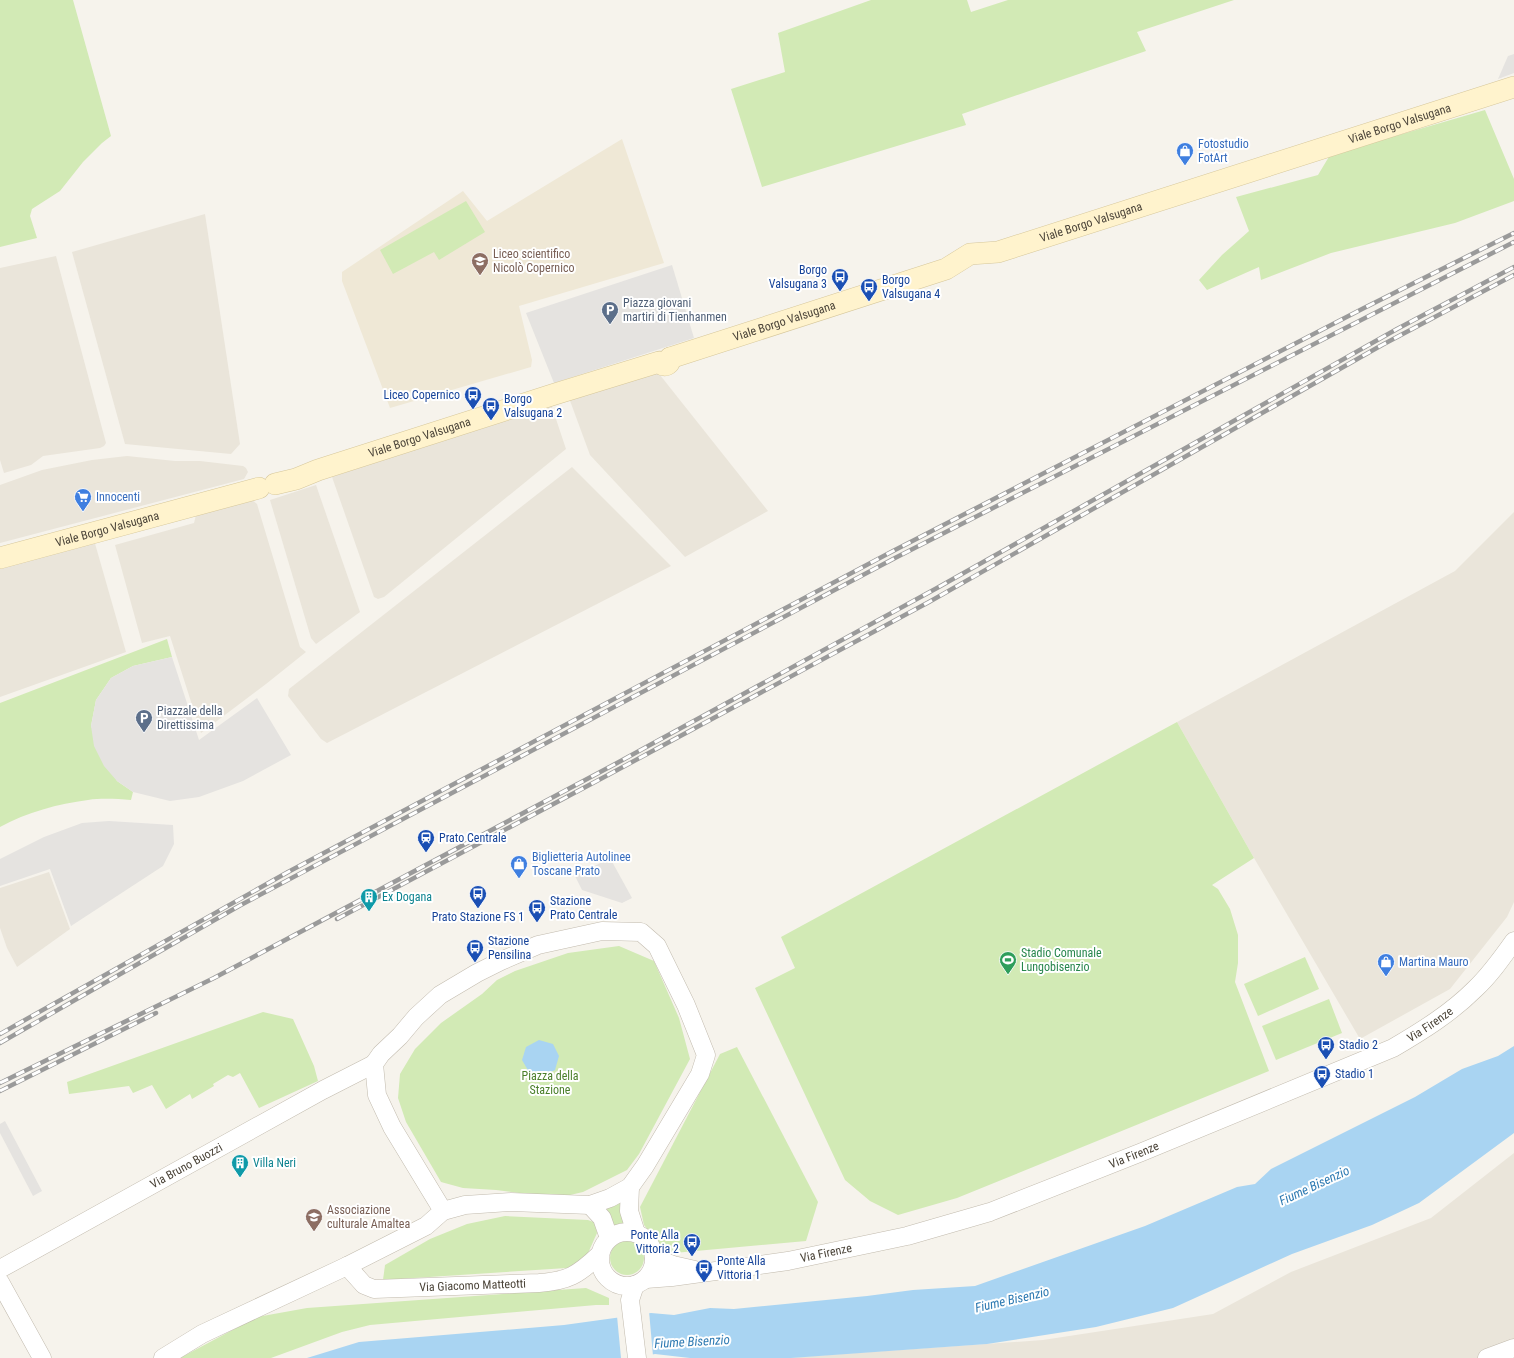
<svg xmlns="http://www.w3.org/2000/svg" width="1514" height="1358" viewBox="0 0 1514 1358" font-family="'Roboto Condensed',sans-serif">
  <rect width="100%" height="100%" fill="#f6f3ec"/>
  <!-- residential -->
  <g fill="#eae5da">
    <path d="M205 214 240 444 231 454 125 444 72 252Z"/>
    <path d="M56 256 106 443 104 446 100 448 43 456 31 465 4 473 0 460V268Z"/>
    <path d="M653 372 660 375 768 511 685 557 590 455 569 398Z"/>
    <path d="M551 404 566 449 384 597 378 599 374 597 332 477Z"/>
    <path d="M127 456 175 461H200L243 466 246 468 248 472 244 479 0 543V485L42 470 92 460Z"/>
    <path d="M572 467 671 566 327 743 321 739 288 696 289 689Z"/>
    <path d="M316 485 360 612 316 644 311 638 270 500Z"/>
    <path d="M249 497 257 504 300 647 306 652 266 684 201 733 170 636 142 643 115 545 194 523 197 511Z"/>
    <path d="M1514 512V902L1507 917 1450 989 1360 1039 1254 858 1177 722 1455 571Z"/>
    <path d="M94 540 126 652 0 697V566Z"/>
    <path d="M49 872 70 929 17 967 7 948 0 928V888Z"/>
    <path d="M1514 1153V1358H784L1043 1340 1213 1314 1291 1272 1431 1218Z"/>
  </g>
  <!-- education -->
  <path fill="#efe8d6" d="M622 139 664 263 519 306 532 360 531 367 390 408 342 281V272L463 191 487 221Z"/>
  <!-- green -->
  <g fill="#d2eab5">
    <path d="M0 0H73L111 136 102 143 83 162 60 191 32 209 30 216 37 238 0 247Z"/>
    <path d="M871 0H967L971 12 1008 0H1234L1137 32 1146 51 962 114 966 125 762 187 731 89 785 72 778 33Z"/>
    <path d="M1485 110 1514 179V201L1455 223 1331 253 1261 280 1259 267 1207 290 1199 280 1222 255 1249 231 1236 197 1318 175 1330 155Z"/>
    <path d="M466 201 485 232 439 260 434 252 393 274 380 250Z"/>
    <path d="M167 639 172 657 133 666 111 678 96 700 91 726 117 781 133 792 131 800C117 799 102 798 88 800 58 804 27 812 0 827V703Z"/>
    <path d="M1177 722 1254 858 1212 885 1218 889 1230 909 1238 935V963L1235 982 1269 1071 957 1198 898 1215 870 1201 845 1180 755 988 795 968 781 937Z"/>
    <path d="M619 946 654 961 679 1018 690 1059 639 1154 627 1170 583 1192 557 1198 496 1190 463 1188 441 1182 406 1122 398 1098 400 1074 415 1049 441 1023 482 994 497 980 515 971 568 953Z"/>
    <path d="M1305 957 1319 989 1258 1016 1244 984Z"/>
    <path d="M1329 999 1342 1033 1276 1060 1262 1026Z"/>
    <path d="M263 1012 293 1019 314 1066 318 1081 259 1108 240 1073 233 1077 228 1075 213 1084 214 1086 192 1099 190 1094 166 1109 152 1085 133 1093 129 1086 69 1094 67 1082Z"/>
    <path d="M737 1047 818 1202 806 1241 674 1253 663 1249 644 1225 640 1207 720 1054Z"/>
    <path d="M626 1195 627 1225H619L612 1227 598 1205Z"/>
    <path d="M505 1216 588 1220 596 1223 597 1233 585 1260 567 1268 383 1280 385 1265 430 1239 467 1224Z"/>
    <circle cx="627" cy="1258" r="17"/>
    <path d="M586 1288 609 1298V1305H596L370 1325 342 1332 271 1358H180L257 1317 307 1308Z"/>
  </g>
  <!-- parking -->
  <g fill="#e5e3e0">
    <path d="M1514 54V73L1498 79 1508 56Z"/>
    <path d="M672 265 694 338 554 383 526 313Z"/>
    <path d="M172 657 199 740 257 698 291 755 243 781 199 797 170 801 133 792 117 781 104 766 94 746 91 726 96 700 111 678 133 666Z"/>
    <path d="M109 821 173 825 174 844 163 866 71 926 50 869 0 886V859L44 837 82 823Z"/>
    <path d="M610 858 632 898 622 903 582 890 575 876Z"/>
    <path d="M5 1121 42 1191 33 1196 0 1133V1124Z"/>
  </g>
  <!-- water -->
  <g fill="#a9d4f2">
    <path d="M539 1040 553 1044 559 1056 555 1070 543 1076 529 1072 522 1060 526 1047Z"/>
    <path d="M1514 1046V1133L1419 1203 1372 1225 1292 1254 1173 1308 1096 1327 987 1344 791 1358H690L655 1354 634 1358H307L359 1342 564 1325 651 1313 674 1315 710 1308 734 1309 867 1296 913 1290 975 1286 1145 1226 1237 1187 1255 1184 1271 1169 1415 1097 1462 1069 1498 1056Z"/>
  </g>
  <!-- pier -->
  <path fill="#f6f3ec" d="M649 1311 653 1356 643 1358H621L617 1316Z"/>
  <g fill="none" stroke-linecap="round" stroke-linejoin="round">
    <defs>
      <g id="tertiary">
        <path d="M630 1187 629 1211 636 1233"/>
        <path d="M590 1205 602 1218 609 1238"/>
        <circle cx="627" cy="1259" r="27"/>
        <path d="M654 1258 673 1265 695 1270"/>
        <path id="s1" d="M347 1266 364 1285 374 1289 539 1283C568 1281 578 1275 599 1255"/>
        <path id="s2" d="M0 1269 323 1090 374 1064"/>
        <path id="s3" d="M646 1279 672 1277 788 1261 907 1236 990 1212 1142 1152 1393 1048C1422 1031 1451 1013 1475 989 1490 975 1502 958 1514 941"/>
        <path d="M0 1282 42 1358"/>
        <path d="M635 1285 630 1300 637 1358"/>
        <path d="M163 1358 202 1334 347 1266 426 1226 443 1211 465 1205 511 1202 590 1205 610 1198 630 1187 645 1166 700 1074 706 1055 686 1005 657 946 641 932 602 931 538 945 501 961 477 973 440 995 416 1017 400 1036 381 1054 374 1064 377 1095 392 1127 443 1211"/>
        <path d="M1487 1358 1514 1348"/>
      </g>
      <g id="secondary">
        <path id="s4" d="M670 358 946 269 970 254 998 252 1514 87"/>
        <path id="s5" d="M275 484 296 479 318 470 555 394 659 362C662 366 666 366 669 363L670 358"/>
        <path id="s6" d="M0 558 259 488"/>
      </g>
    </defs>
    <!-- tertiary casing -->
    <use href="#tertiary" stroke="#c2bbae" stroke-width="19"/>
    <!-- secondary casing -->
    <use href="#secondary" stroke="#d6c79b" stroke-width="22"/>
    <!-- tertiary -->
    <use href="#tertiary" stroke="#fff" stroke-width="18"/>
    <!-- secondary -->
    <use href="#secondary" stroke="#fff3cd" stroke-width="21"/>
    <defs>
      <g id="rail">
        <path d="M337 919 608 775 929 602 1382 345 1514 275"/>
        <path d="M0 1034 288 872 893 551 1364 308 1514 233"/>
        <path d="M0 1043 239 906 895 558 1514 242"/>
        <path d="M0 1083 214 978 617 763 937 588 1397 329 1514 267"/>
        <path d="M0 1091 156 1013"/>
      </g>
    </defs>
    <!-- rail casing -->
    <use href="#rail" stroke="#9a9a9a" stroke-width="4.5"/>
    <!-- rail -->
    <use href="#rail" stroke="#fff" stroke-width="3" stroke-dasharray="9" stroke-linecap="butt"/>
  </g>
  <!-- icons -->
  <defs>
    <symbol id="shop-pin" viewBox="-11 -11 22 30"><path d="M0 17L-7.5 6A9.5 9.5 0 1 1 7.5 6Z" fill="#3f7fe0" stroke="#fff"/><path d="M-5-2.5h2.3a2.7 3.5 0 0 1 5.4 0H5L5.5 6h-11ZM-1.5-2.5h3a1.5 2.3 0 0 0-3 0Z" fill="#fff"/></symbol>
    <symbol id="school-pin" viewBox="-11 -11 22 30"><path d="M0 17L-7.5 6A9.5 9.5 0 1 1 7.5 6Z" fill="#8d6e63" stroke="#fff"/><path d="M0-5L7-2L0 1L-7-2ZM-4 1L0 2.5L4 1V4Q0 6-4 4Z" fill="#fff"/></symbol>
    <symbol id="bus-pin" viewBox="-11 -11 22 30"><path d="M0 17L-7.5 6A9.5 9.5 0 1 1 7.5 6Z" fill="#1a4fb4" stroke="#fff"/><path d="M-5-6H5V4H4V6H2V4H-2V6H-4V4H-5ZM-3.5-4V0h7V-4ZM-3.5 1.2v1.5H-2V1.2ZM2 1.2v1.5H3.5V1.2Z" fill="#fff"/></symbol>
    <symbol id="parking-pin" viewBox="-11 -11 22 30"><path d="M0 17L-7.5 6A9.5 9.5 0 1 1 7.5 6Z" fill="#5c6f8a" stroke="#fff"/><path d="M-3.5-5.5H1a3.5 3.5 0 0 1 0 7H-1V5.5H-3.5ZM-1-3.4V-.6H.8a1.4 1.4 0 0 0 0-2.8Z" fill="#fff"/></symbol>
    <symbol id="supermarket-pin" viewBox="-11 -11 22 30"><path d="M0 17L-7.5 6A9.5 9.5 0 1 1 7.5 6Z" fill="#3f7fe0" stroke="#fff"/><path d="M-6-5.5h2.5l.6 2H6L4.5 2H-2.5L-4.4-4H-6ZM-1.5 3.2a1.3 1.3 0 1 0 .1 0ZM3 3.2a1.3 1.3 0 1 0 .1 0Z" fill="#fff"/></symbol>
    <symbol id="station-pin" viewBox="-11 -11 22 30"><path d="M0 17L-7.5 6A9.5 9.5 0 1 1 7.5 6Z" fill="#1a4fb4" stroke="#fff"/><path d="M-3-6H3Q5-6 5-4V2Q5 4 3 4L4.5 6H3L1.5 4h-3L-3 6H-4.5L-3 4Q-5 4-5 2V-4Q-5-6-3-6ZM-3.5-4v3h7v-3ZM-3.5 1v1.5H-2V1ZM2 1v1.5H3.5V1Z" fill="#fff"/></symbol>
    <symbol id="building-pin" viewBox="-11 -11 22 30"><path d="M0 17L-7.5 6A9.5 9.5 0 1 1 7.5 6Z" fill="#0f9aa8" stroke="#fff"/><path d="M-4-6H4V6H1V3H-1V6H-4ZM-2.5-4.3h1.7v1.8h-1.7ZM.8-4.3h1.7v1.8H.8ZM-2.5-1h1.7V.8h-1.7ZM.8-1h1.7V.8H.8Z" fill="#fff"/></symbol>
    <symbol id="stadium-pin" viewBox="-11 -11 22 30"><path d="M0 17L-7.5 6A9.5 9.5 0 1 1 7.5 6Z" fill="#2e9e5b" stroke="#fff"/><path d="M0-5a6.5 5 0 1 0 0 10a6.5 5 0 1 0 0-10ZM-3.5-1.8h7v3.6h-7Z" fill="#fff"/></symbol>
  </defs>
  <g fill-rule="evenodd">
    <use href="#shop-pin" x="1175" y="141" width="20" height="27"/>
    <use href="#school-pin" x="470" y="251" width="20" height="27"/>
    <use href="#bus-pin" x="830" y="267" width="20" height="27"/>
    <use href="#bus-pin" x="859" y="277" width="20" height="27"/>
    <use href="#parking-pin" x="600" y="300" width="20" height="27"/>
    <use href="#bus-pin" x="463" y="385" width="20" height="27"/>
    <use href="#bus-pin" x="481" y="396" width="20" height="27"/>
    <use href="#supermarket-pin" x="73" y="487" width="20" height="27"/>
    <use href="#parking-pin" x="134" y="708" width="20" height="27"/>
    <use href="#station-pin" x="416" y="828" width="20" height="27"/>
    <use href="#shop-pin" x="509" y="854" width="20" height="27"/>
    <use href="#bus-pin" x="468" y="884" width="20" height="27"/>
    <use href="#building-pin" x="359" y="887" width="20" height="27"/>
    <use href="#bus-pin" x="527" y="898" width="20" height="27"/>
    <use href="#bus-pin" x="465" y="938" width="20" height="27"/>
    <use href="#stadium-pin" x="998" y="950" width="20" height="27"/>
    <use href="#shop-pin" x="1376" y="952" width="20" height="27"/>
    <use href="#bus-pin" x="1316" y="1035" width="20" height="27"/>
    <use href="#bus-pin" x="1312" y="1064" width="20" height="27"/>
    <use href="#building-pin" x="230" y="1153" width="20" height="27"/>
    <use href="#school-pin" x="304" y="1207" width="20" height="27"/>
    <use href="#bus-pin" x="682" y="1232" width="20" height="27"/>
    <use href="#bus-pin" x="694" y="1258" width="20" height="27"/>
  </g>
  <g text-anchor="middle" stroke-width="4" stroke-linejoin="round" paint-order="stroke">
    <!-- street labels -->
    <g font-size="12" fill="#4b4439" stroke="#fff">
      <text dy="4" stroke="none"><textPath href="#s4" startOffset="768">Viale Borgo Valsugana</textPath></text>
      <text dy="4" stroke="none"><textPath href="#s4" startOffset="444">Viale Borgo Valsugana</textPath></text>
      <text dy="4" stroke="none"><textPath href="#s4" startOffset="120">Viale Borgo Valsugana</textPath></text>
      <text dy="4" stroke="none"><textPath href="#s5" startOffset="152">Viale Borgo Valsugana</textPath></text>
      <text dy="4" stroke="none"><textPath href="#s6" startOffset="111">Viale Borgo Valsugana</textPath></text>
      <text dy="4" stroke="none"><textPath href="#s3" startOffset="830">Via Firenze</textPath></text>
      <text dy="4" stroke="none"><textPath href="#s3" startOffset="506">Via Firenze</textPath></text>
      <text dy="4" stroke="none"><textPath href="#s2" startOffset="213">Via Bruno Buozzi</textPath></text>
      <text dy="4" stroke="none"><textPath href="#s3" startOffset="182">Via Firenze</textPath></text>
      <text dy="4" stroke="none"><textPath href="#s1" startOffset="135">Via Giacomo Matteotti</textPath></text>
    </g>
    <!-- shop labels -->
    <g font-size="12" fill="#366cbe" stroke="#fff" text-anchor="start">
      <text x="1198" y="148">Fotostudio<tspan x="1198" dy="14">FotArt</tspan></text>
      <text x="96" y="501">Innocenti</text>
      <text x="532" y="861">Biglietteria Autolinee<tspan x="532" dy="14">Toscane Prato</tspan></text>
      <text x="1399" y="966">Martina Mauro</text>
    </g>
    <!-- education labels -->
    <g font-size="12" fill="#785e54" stroke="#fff" text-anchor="start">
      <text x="493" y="258">Liceo scientifico<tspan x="493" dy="14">Nicolò Copernico</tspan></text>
      <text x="327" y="1214">Associazione<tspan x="327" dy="14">culturale Amaltea</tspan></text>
    </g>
    <!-- transit labels -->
    <g font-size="12" fill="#164399" stroke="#fff" text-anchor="start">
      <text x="827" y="274" text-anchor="end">Borgo<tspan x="827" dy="14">Valsugana 3</tspan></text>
      <text x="882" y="284">Borgo<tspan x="882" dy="14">Valsugana 4</tspan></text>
      <text x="460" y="399" text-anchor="end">Liceo Copernico</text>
      <text x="504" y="403">Borgo<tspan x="504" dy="14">Valsugana 2</tspan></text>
      <text x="439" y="842">Prato Centrale</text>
      <text x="550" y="905">Stazione<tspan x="550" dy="14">Prato Centrale</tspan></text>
      <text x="478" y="921" text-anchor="middle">Prato Stazione FS 1</text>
      <text x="488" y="945">Stazione<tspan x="488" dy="14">Pensilina</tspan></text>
      <text x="1339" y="1049">Stadio 2</text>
      <text x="1335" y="1078">Stadio 1</text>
      <text x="679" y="1239" text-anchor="end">Ponte Alla<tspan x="679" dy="14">Vittoria 2</tspan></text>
      <text x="717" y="1265">Ponte Alla<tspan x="717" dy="14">Vittoria 1</tspan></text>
    </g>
    <!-- service labels -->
    <g font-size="12" fill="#4e5e75" stroke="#fff" text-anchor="start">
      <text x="623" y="307">Piazza giovani<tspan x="623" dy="14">martiri di Tienhanmen</tspan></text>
      <text x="157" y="715">Piazzale della<tspan x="157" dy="14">Direttissima</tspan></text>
    </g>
    <!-- culture labels -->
    <g font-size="12" fill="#0d838f" stroke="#fff" text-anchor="start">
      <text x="382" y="901">Ex Dogana</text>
      <text x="253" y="1167">Villa Neri</text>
    </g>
    <!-- leisure labels -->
    <g font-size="12" fill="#27864d" stroke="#fff" text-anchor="start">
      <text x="1021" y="957">Stadio Comunale<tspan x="1021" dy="14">Lungobisenzio</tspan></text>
    </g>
    <!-- park labels -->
    <g font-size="12" fill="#4a7f2a" stroke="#fff">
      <text x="550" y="1080">Piazza della<tspan x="550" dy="14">Stazione</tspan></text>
    </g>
    <!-- water labels -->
    <g font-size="13" font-style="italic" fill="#2e7ab2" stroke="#fff">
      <text transform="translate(1314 1185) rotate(-25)" y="5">Fiume Bisenzio</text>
      <text transform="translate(1012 1299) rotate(-13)" y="5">Fiume Bisenzio</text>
      <text transform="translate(692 1341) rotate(-3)" y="5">Fiume Bisenzio</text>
    </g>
  </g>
</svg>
